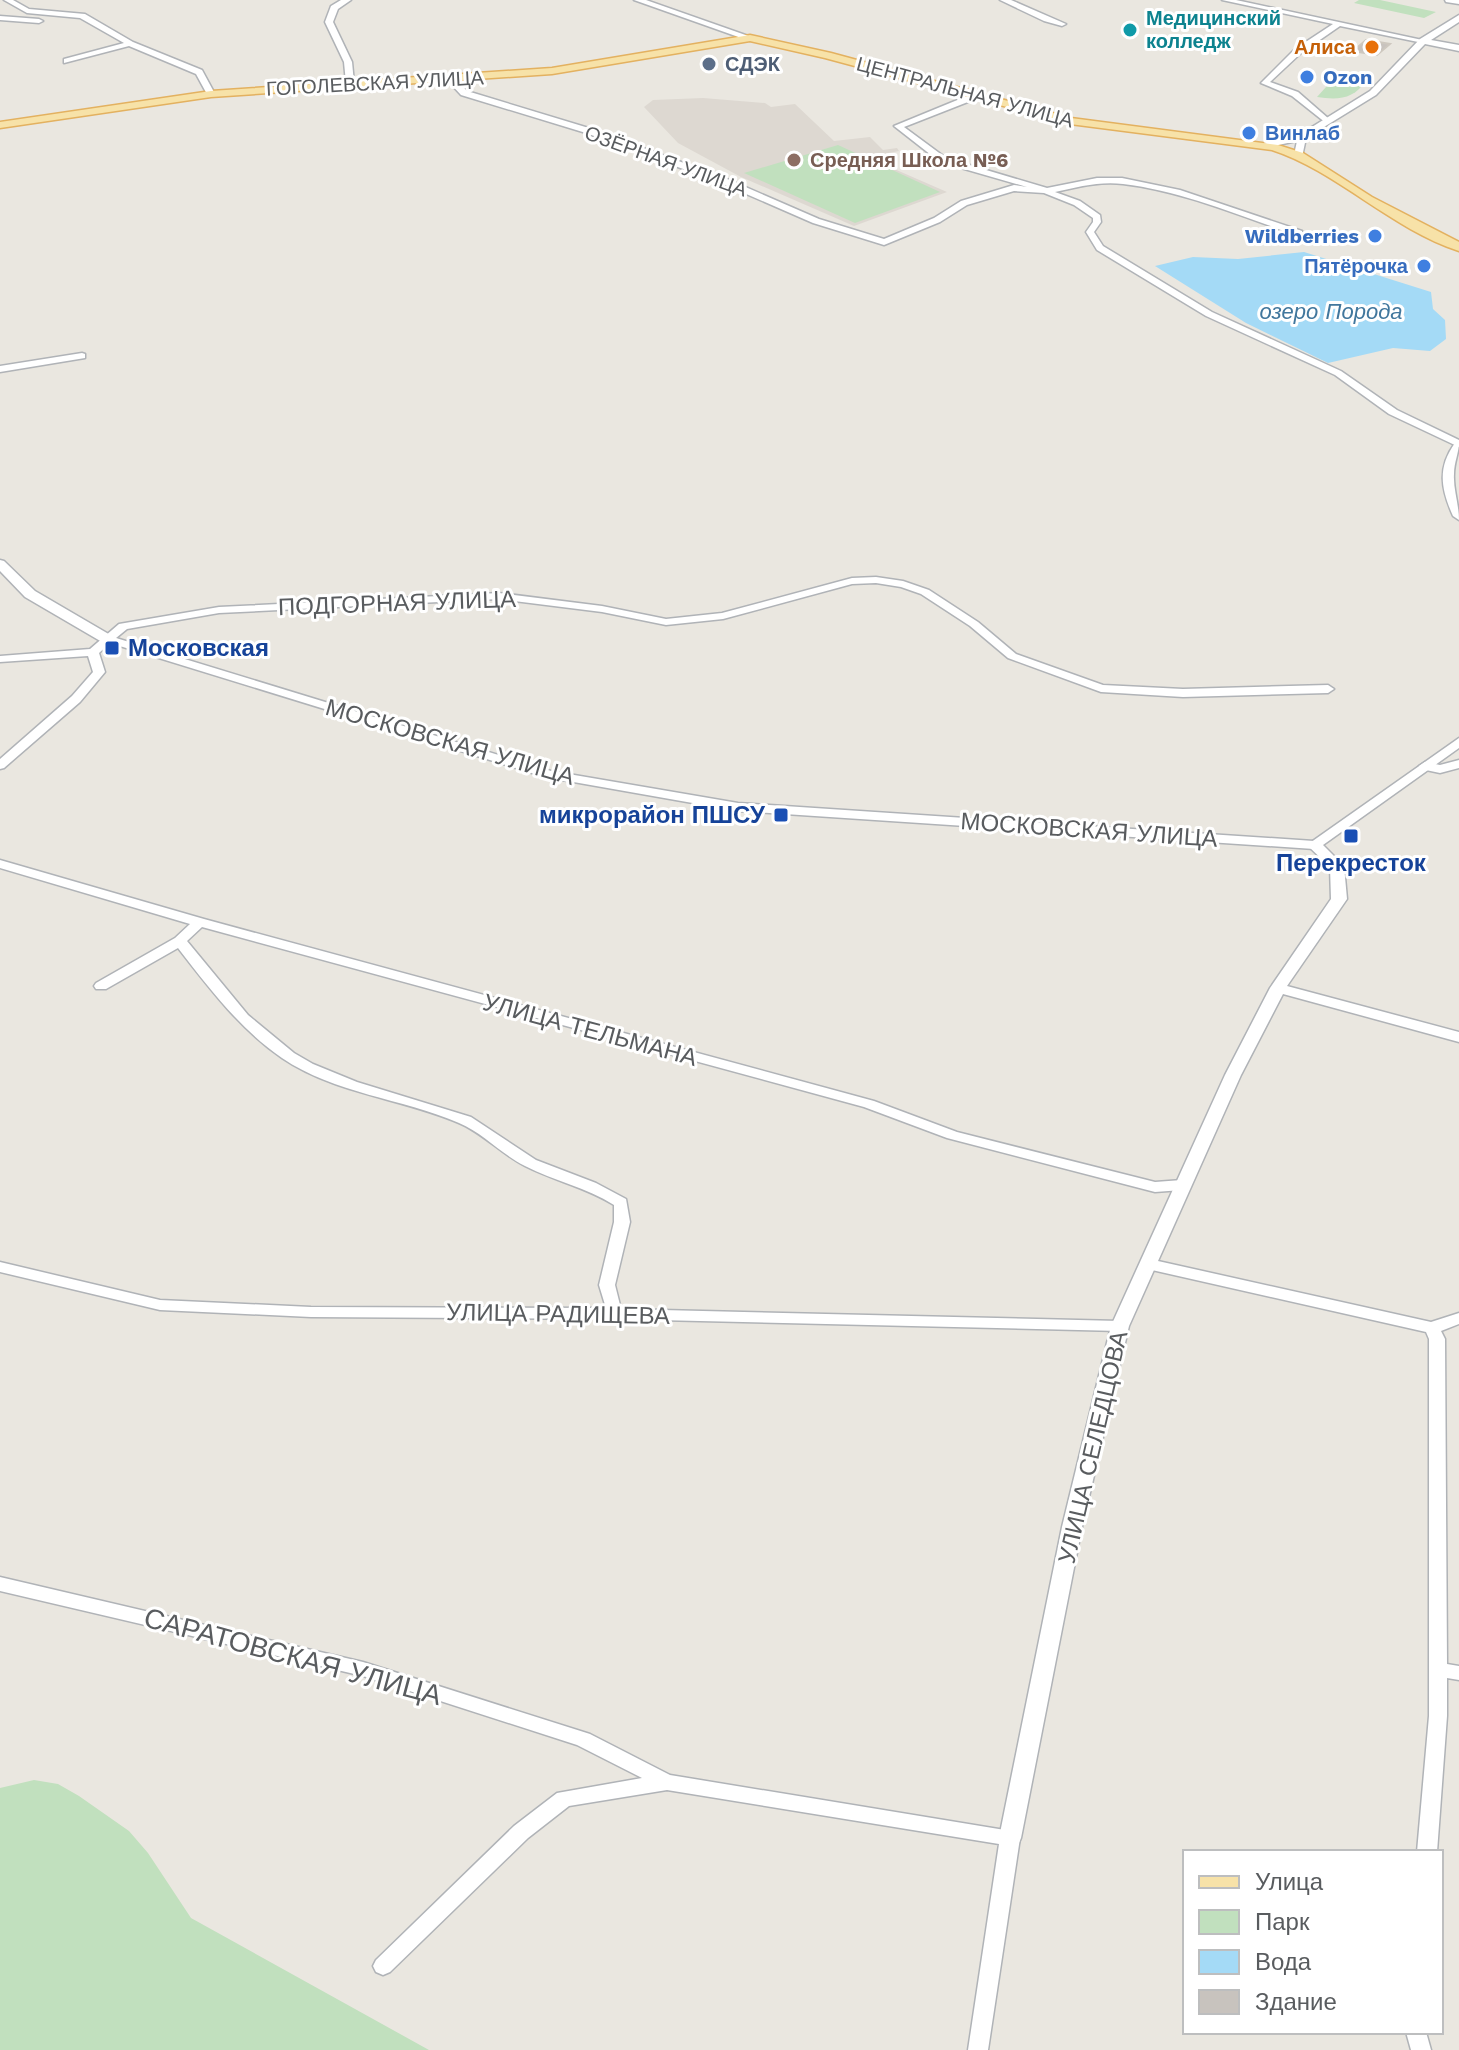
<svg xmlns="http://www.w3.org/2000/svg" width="1459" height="2050" viewBox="0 0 1459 2050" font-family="'Work Sans',sans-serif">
  <rect width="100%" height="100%" fill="#eae7e0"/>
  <!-- education -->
  <path fill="#ddd8d1" d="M703 98 765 103 771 107 795 104 834 141 870 137 883 150 897 148 899 151 873 156 885 165 947 192 854 226 741 177 678 143 644 107 653 100Z"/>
  <!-- green -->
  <g fill="#c1e0be">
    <path d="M1359 0H1380L1436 12 1424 18 1354 3Z"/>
    <path d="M1336 76 1366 80C1354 100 1337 100 1317 97Z"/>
    <path d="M838 145 940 192 855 223 744 173Z"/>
    <path d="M34 1780 58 1784 79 1796 129 1831 148 1853 191 1918 429 2050H0V1788Z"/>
  </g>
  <!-- water -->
  <path fill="#a4daf6" d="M1304 252 1431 292 1433 309 1445 320 1446 339 1430 351 1393 348 1328 363 1246 323 1155 266 1193 257 1238 259Z"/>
  <!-- building -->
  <path fill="#c8c3be" stroke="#cec8bf" stroke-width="2" d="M1366 40 1390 44 1377 55 1353 51Z"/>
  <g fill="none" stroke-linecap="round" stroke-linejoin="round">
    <defs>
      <g id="minor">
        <path d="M4 0H13L29 9 85 14 133 42 202 70 215 94 208 96 196 74 129 46 64 63V59L124 43 80 18 27 13Z"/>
        <path d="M1000 0H1011L1066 24 1062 26 1044 21Z"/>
        <path d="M1222 0H1236L1427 41 1423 43 1340 26 1301 53 1270 82 1298 92 1329 119 1330 121 1326 123 1292 96 1261 83 1295 49 1333 24Z"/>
        <path d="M0 16 39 19 43 21 39 23 0 20Z"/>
        <path d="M448 77H454L467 91 592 129 727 179 819 219 884 239 934 218 961 201 1014 185 1027 187 940 162 894 126 972 94H978V98L904 127 946 158 1047 188 1097 178H1122L1180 190 1302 231V235H1296C1240 216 1182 191 1123 184 1100 181 1078 187 1055 192L1080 201 1100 215 1101 222 1094 232 1103 246 1212 312 1341 371 1397 410 1459 440V447L1389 414 1335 375 1206 316 1097 250 1086 232 1093 222V218L1074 205 1044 193 1014 191 967 205 940 222 884 245 813 223 721 183 586 133 461 95 448 81Z"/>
        <path d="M82 353 85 354V358L0 372V366Z"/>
        <path d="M876 577 903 581 929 590 978 622 1016 654 1103 685 1183 689 1328 685 1334 689 1328 693 1183 697 1101 692 1008 658 970 626 921 594 901 587 876 583 852 584 723 619 666 625 602 612 499 599 219 613 127 629 116 638 551 771 738 803 1314 841 1320 845 1314 849 738 811 545 777 110 643 99 653 105 672 80 702 4 768 0 769V759L72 696 93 672 88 656 0 662V656L90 649 119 624 219 607 499 593 602 606 666 619 722 613 852 578Z"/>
        <path d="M1459 760V768L1440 773 1421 769 1419 766 1425 762 1440 765Z"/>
        <path d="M0 860 204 919 874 1101 957 1132 1155 1182 1182 1180 1190 1185 1182 1190 1155 1192 947 1138 864 1107 202 927 187 941 248 1015 294 1053 313 1064 357 1082 471 1117 536 1160 596 1183 626 1199 630 1222 615 1285 621 1309 1120 1321 1126 1322 1128 1326 1126 1330 1120 1331 615 1319 311 1317 160 1310 0 1272V1262L160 1300 311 1307 606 1308 599 1285 614 1222V1205C586 1187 554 1181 525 1166 501 1154 483 1133 459 1123 401 1098 335 1094 282 1058 240 1029 209 988 178 948L106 989H96L94 986 96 983 175 938 190 924 0 868Z"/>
        <path d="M1149 1259 1431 1322 1459 1313V1324L1441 1331 1445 1339 1447 1664 1459 1666V1680L1447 1678V1716L1437 1852H1417L1429 1716V1339L1426 1332 1143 1268 1141 1264 1143 1260Z"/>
        <path d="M0 1577 363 1662 590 1734 670 1775 1017 1832 1020 1838 988 2050H968L999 1844 667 1790 569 1806 528 1838 390 1972 383 1975 376 1972 373 1966 376 1960 514 1826 557 1793 642 1778 577 1745 363 1676 0 1591Z"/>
        <path d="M1406 2032H1426L1431 2050H1411Z"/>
      </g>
      <g id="tertiary">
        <path d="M341 0H351L338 9 333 22 352 62 354 83 350 86 346 83 344 62 325 22 331 6Z"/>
        <path d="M634 0H646L754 38 747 40Z"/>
        <path d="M1445 0H1459V4L1446 2Z"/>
        <path d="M1459 15V22L1431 40 1459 45V51L1425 44 1376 95 1306 138 1302 157 1294 155 1297 141 1264 148 1259 145 1299 135 1370 91 1420 39Z"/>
        <path d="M1459 442C1459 453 1454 462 1454 474 1453 489 1459 504 1459 520L1453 516C1441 489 1437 468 1455 443Z"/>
        <path d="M0 560 4 561 35 591 112 636V642H102L25 597 0 571Z"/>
        <path d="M1459 738V748L1323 845 1344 866 1347 899 1287 986 1459 1032V1042L1283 994 1241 1075 1129 1326 1082 1527 1021 1838 1018 1845 1010 1847 1002 1845 999 1838 1062 1527 1111 1326 1225 1075 1270 988 1331 899 1330 867 1307 845Z"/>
      </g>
      <path id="primary" d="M750 35 831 53 1071 118 1278 145 1303 153 1372 197 1459 242V251C1393 230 1335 170 1272 150L1070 124 825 58 750 41 552 74 211 97 0 128V122L211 91 552 68Z"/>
    </defs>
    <!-- minor casing -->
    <use href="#minor" stroke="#b0b3b7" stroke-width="3"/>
    <!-- tertiary casing -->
    <use href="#tertiary" stroke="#b0b3b7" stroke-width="3"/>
    <!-- primary casing -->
    <use href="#primary" stroke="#e3b160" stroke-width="3"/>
    <!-- minor -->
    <use href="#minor" fill="#fff" fill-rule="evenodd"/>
    <!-- tertiary -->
    <use href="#tertiary" fill="#fff" fill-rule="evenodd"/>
    <!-- primary -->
    <use href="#primary" fill="#f7e2a8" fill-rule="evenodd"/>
  </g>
  <!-- markers -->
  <circle fill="#0f9aa8" stroke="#fff" stroke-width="3" cx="1130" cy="30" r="8"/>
  <circle fill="#e8710a" stroke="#fff" stroke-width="3" cx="1372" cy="47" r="8"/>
  <circle fill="#5c6f8a" stroke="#fff" stroke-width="3" cx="709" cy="64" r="8"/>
  <g fill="#3f7fe0" stroke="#fff" stroke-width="3">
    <circle cx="1307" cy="77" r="8"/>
    <circle cx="1249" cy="133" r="8"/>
    <circle cx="1375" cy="236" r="8"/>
    <circle cx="1424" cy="266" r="8"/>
  </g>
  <circle fill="#8d6e63" stroke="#fff" stroke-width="3" cx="794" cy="160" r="8"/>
  <g fill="#1a4fb4" stroke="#fff" stroke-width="3">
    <rect x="104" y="640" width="16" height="16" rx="4"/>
    <rect x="773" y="807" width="16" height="16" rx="4"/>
    <rect x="1343" y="828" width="16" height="16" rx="4"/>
  </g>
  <g text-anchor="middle" stroke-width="6" stroke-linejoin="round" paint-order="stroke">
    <!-- far-culture labels -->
    <g font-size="20" font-weight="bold" fill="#0d838f" stroke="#fff" text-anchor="start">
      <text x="1146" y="25">Медицинский<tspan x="1146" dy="23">колледж</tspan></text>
    </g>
    <!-- far-food labels -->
    <g font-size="20" font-weight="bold" fill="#c56008" stroke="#fff" text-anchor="end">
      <text x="1356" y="54">Алиса</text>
    </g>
    <!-- far-service labels -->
    <g font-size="20" font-weight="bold" fill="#4e5e75" stroke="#fff" text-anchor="start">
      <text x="725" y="71">СДЭК</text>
    </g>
    <!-- far-shop labels -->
    <g font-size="20" font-weight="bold" fill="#366cbe" stroke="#fff" text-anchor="start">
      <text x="1323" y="84">Ozon</text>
      <text x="1265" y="140">Винлаб</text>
      <text x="1359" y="243" text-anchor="end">Wildberries</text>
      <text x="1408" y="273" text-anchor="end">Пятёрочка</text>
    </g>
    <!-- far-street labels -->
    <g font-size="20" fill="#595c5f" stroke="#fff">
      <text transform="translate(375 83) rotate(-3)" y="7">ГОГОЛЕВСКАЯ УЛИЦА</text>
      <text transform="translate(965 92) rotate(15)" y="7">ЦЕНТРАЛЬНАЯ УЛИЦА</text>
      <text transform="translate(666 161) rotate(20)" y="7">ОЗЁРНАЯ УЛИЦА</text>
    </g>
    <!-- far-education labels -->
    <g font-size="20" font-weight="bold" fill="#785e54" stroke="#fff" text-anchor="start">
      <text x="810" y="167">Средняя Школа №6</text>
    </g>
    <!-- far-water labels -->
    <g font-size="22" font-style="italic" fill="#41779d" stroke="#fff">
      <text x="1331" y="319">озеро Порода</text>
    </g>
    <!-- street labels -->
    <g font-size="24" fill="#595c5f" stroke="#fff">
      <text transform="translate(397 603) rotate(-2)" y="8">ПОДГОРНАЯ УЛИЦА</text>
      <text transform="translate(450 742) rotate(16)" y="8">МОСКОВСКАЯ УЛИЦА</text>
      <text transform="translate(1089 830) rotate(4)" y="8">МОСКОВСКАЯ УЛИЦА</text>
      <text transform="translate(590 1030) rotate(15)" y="8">УЛИЦА ТЕЛЬМАНА</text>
      <text transform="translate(558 1314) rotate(1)" y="8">УЛИЦА РАДИЩЕВА</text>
      <text transform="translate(1093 1447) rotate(-77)" y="8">УЛИЦА СЕЛЕДЦОВА</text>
    </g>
    <!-- transit labels -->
    <g font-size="24" font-weight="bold" fill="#164399" stroke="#fff" text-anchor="start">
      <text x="128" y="656">Московская</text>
      <text x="765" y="823" text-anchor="end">микрорайон ПШСУ</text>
      <text x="1351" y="871" text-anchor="middle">Перекресток</text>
    </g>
    <!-- near-street labels -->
    <g font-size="28" fill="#595c5f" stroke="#fff">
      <text transform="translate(293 1656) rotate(15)" y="10">САРАТОВСКАЯ УЛИЦА</text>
    </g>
  </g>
  <!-- legend -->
  <rect x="1183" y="1850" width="260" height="184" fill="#ffffff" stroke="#bdbebf" stroke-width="2"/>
  <rect x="1199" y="1876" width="40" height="12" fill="#f7e2a8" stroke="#bdbebf" stroke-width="2"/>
  <text x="1255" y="1890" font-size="24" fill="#595c5f">Улица</text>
  <rect x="1199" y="1910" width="40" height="24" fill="#c1e0be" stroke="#bdbebf" stroke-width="2"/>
  <text x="1255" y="1930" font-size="24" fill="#595c5f">Парк</text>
  <rect x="1199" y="1950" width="40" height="24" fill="#a4daf6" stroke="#bdbebf" stroke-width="2"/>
  <text x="1255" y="1970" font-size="24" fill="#595c5f">Вода</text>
  <rect x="1199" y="1990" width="40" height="24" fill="#c8c3be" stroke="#bdbebf" stroke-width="2"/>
  <text x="1255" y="2010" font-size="24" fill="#595c5f">Здание</text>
</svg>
